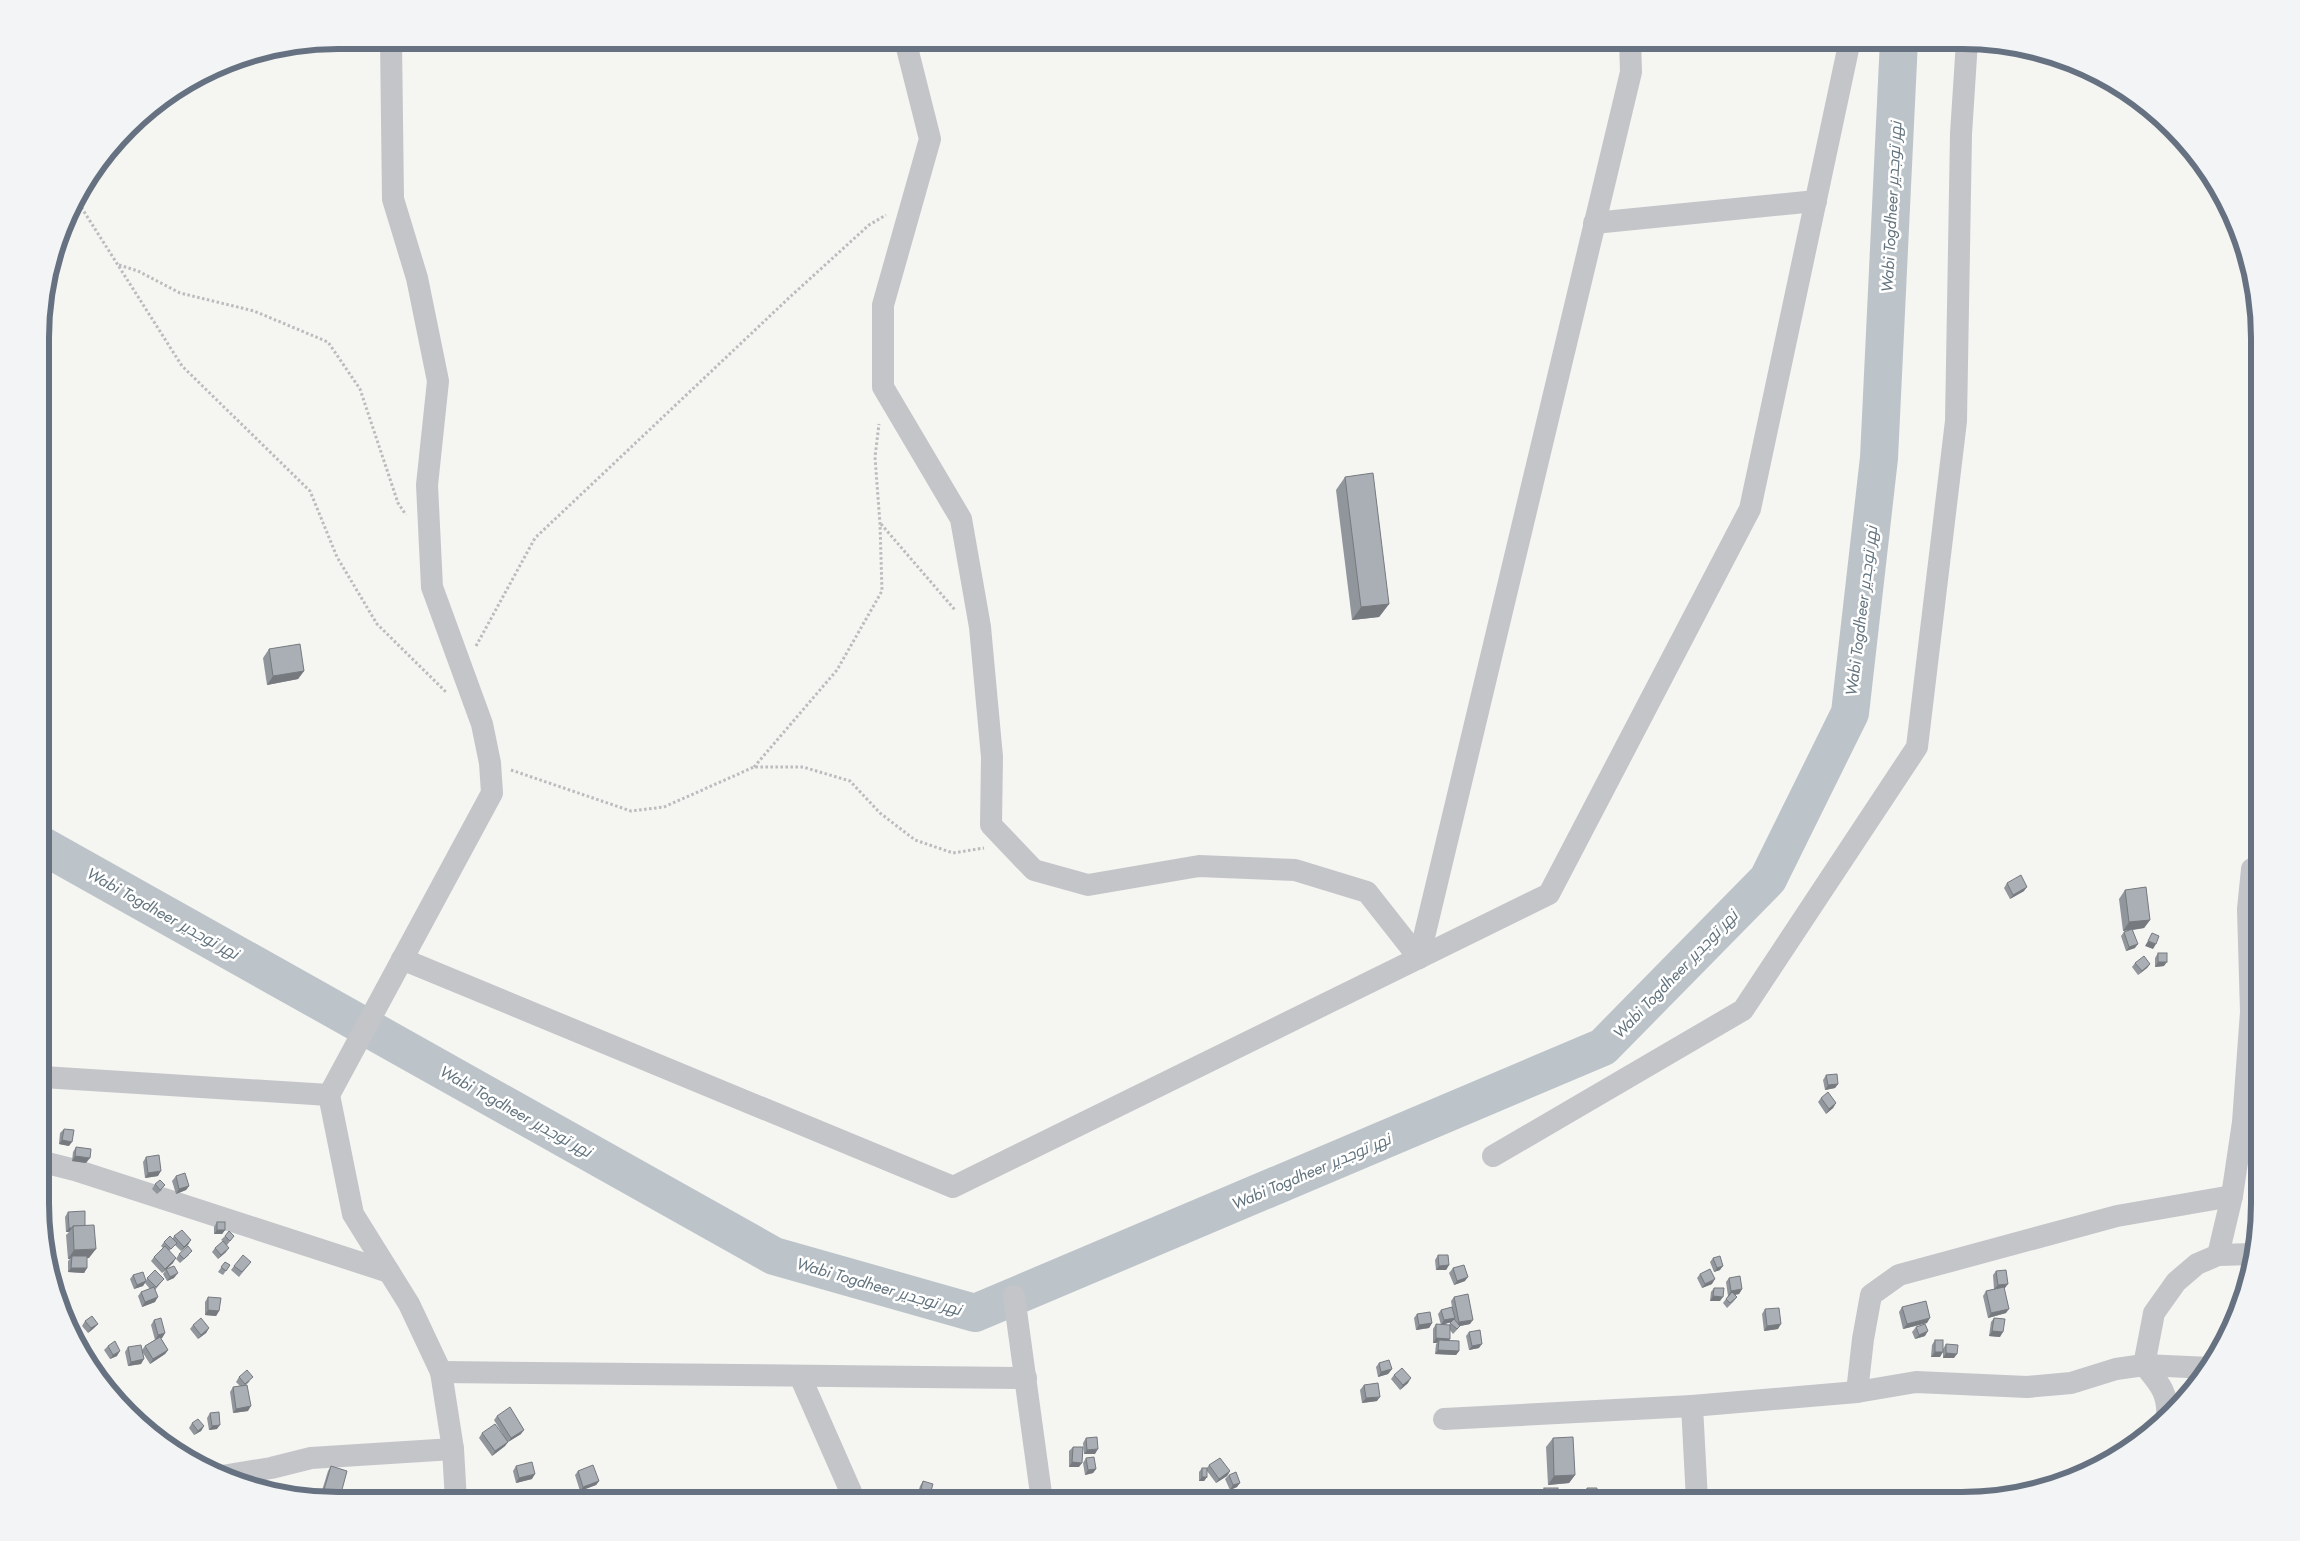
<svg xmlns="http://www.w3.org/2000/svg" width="2300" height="1541" viewBox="0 0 2300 1541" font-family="Jost,Cairo,sans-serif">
  <rect width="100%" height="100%" fill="#f5f5f2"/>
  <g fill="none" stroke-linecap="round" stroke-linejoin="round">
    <!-- river -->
    <path stroke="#bcc4c9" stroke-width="38" d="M43 846 774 1256 975 1313 1603 1047 1768 879 1850 713 1879 458 1899 40"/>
    <!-- path -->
    <g stroke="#babcbe" stroke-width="3" stroke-dasharray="2.5 2.5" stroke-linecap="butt">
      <path d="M76 199 182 366 310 491 337 557 377 624 447 693"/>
      <path d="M119 265 138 271 180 293 254 311 328 342 360 389 398 503 406 515"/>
      <path d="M881 524 955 610"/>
      <path d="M476 646 535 538 791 296 869 225 886 215"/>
      <path d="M754 767 837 670 882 591 880 524 875 457 879 424"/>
      <path d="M511 770 631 811 664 807 754 767H803L850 781 880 813 915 840 953 853 984 848"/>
    </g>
    <!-- street -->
    <g stroke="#c3c5c9" stroke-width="22">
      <path d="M905 40 930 139 883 305V387L961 519 980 627 992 757 991 825 1034 870 1088 885 1199 866 1295 870 1367 892 1419 958"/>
      <path d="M1594 223 1816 201"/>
      <path d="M1419 958 1631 72 1630 40"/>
      <path d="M402 959 953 1187 1549 894 1750 509 1850 40"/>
      <path d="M43 1077 329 1095"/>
      <path d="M329 1095 492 793 490 763 482 724 432 587 427 485 438 381 417 278 393 199 391 40"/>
      <path d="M329 1095 353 1214 409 1304 441 1372 453 1449 456 1501"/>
      <path d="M1493 1156 1743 1010 1917 747 1956 421 1961 134 1967 41"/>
      <path d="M43 1162 75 1170 389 1272"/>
      <path d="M2218 1255 2253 1254"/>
      <path d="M1014 1296 1042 1501"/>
      <path d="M441 1372 1026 1378"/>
      <path d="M800 1376 855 1501"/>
      <path d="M1857 1392 1863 1339 1871 1295 1899 1275 2117 1216 2232 1196"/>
      <path d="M2167 1418C2169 1393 2159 1383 2144 1365L2154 1313 2176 1282 2197 1264 2218 1255 2232 1196 2243 1122 2251 1012 2248 909 2252 869"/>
      <path d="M1444 1419 1692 1406"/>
      <path d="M222 1476 271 1468 311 1458 453 1449"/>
      <path d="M1697 1500 1692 1406 1857 1392 1916 1382 2027 1387 2071 1383 2116 1369 2144 1365 2210 1368"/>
    </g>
  </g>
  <!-- wall -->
  <g fill="#91969c" fill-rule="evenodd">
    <path d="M1345 477 1389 604 1379 617 1352 620 1336 490Z"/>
    <path d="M269 649 304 671 298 679 267 685 263 658Z"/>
    <path d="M2007 883 2024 891 2010 899 2004 888Z"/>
    <path d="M2125 890 2150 920 2144 928 2133 930 2135 948 2126 951 2121 936 2124 932 2128 930 2123 931 2119 899Z"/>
    <path d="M2158 953 2164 966 2155 967V958Z"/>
    <path d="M2135 963 2150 964 2147 968 2138 975 2132 967Z"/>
    <path d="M1826 1075 1838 1084 1835 1088 1825 1090 1823 1080Z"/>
    <path d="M1821 1098 1836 1103 1833 1108 1826 1114 1818 1102Z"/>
    <path d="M64 1129 69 1146 59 1144 60 1133Z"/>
    <path d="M76 1147 86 1163 72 1161 73 1152Z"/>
    <path d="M2259 1156V1192L2249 1170Z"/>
    <path d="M146 1157 158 1176 145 1178 143 1162Z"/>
    <path d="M176 1176 189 1186 186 1190 176 1194 172 1181Z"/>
    <path d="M155 1184 162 1190 157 1194 152 1189Z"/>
    <path d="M68 1212 85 1226 89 1258H87V1268L84 1273 68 1272V1261L70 1259H68L66 1235 69 1232H66L65 1217Z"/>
    <path d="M217 1222 225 1230 222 1234H214V1227Z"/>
    <path d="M174 1236 188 1245 181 1251 175 1245 169 1251 173 1263 162 1273 151 1261 154 1257 163 1248 161 1246 164 1242 173 1238Z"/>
    <path d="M225 1236 231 1240 227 1245 226 1252 218 1259 212 1252 215 1248 223 1241 221 1240Z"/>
    <path d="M179 1254 189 1255 180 1263 176 1259Z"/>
    <path d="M1438 1255 1449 1265 1446 1270H1436L1435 1260Z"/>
    <path d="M1713 1258 1720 1270 1714 1272 1710 1262Z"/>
    <path d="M225 1262 230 1265 223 1275 218 1272Z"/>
    <path d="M251 1262 239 1277 231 1270 234 1266Z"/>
    <path d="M1453 1268 1465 1281 1454 1285 1449 1273Z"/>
    <path d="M166 1269 174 1278 167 1281 163 1274Z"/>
    <path d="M1996 1271 2005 1288H2004L2006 1313 1988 1318 1983 1296 1986 1291 1994 1289 1993 1275Z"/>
    <path d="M1700 1274 1712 1284 1702 1288 1697 1278Z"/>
    <path d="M133 1275 146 1281 147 1278 164 1279 155 1290V1302L142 1307 138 1296 141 1292 150 1289 145 1283 143 1286 134 1289 130 1279Z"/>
    <path d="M1729 1278 1742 1289 1739 1294 1734 1295 1737 1297 1734 1301 1727 1308 1723 1303 1728 1296 1726 1282Z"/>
    <path d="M1714 1288 1720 1301H1710L1711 1292Z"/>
    <path d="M208 1297 219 1311 216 1316 205 1315V1302Z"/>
    <path d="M1454 1297 1470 1324 1460 1326 1453 1334 1450 1330 1449 1340 1459 1351 1456 1355 1435 1354 1436 1344 1437 1343H1433V1329L1436 1324 1441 1325 1438 1314 1441 1310 1452 1307 1451 1301ZM1451 1322 1449 1325H1441Z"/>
    <path d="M1902 1307 1927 1323 1903 1329 1899 1312Z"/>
    <path d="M1765 1309 1778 1329 1764 1331 1762 1314Z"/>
    <path d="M1417 1314 1432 1323 1429 1328 1416 1330 1414 1318Z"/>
    <path d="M1994 1318 2000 1337 1989 1336 1991 1322Z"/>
    <path d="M154 1320 165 1333 162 1338H161L168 1350 165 1354 150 1364 143 1353 141 1364 128 1366 125 1352 128 1347 142 1350 145 1346 156 1339 155 1340 151 1325Z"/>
    <path d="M85 1321 98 1324 94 1328 88 1333 82 1326Z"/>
    <path d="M193 1325 209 1328 206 1333 198 1339 190 1329Z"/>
    <path d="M1916 1327 1925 1336 1915 1339 1912 1332Z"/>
    <path d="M1469 1332 1479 1348 1469 1350 1466 1336Z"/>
    <path d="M1935 1340 1940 1357H1931L1932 1345Z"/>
    <path d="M1946 1344 1954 1358H1943V1349Z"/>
    <path d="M108 1346 117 1356 110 1359 104 1350Z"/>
    <path d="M1379 1363 1392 1369 1388 1374 1378 1377 1376 1367Z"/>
    <path d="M1394 1375 1408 1383 1400 1390 1391 1379Z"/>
    <path d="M239 1377 250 1381 246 1385 248 1411 233 1413 230 1392 233 1387 240 1386 236 1382Z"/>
    <path d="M1364 1385 1377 1401 1362 1403 1360 1390Z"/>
    <path d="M210 1413 217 1429 209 1430 207 1418Z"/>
    <path d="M497 1416 521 1434 508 1442 505 1446 492 1456 479 1438 482 1433 506 1440 494 1420Z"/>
    <path d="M192 1423 204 1426 201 1431 194 1435 189 1428Z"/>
    <path d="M1086 1438 1095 1454H1084L1083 1443Z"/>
    <path d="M1553 1438 1575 1475 1569 1483 1548 1485 1546 1447Z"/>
    <path d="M1073 1447 1079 1467H1069V1451Z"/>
    <path d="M1086 1458 1096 1469 1093 1473 1085 1475 1083 1463Z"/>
    <path d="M1209 1465 1230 1471 1227 1476 1216 1483 1207 1471V1477L1204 1481H1199V1472L1202 1468H1207Z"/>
    <path d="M331 1466 340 1497 337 1501 320 1497 328 1471Z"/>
    <path d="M516 1466 532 1479 516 1483 513 1471Z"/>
    <path d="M578 1471 599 1481 596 1485 580 1491 575 1475Z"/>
    <path d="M1229 1475 1237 1487 1230 1490 1225 1479Z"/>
    <path d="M923 1481 931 1491 928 1496 923 1494V1501H904V1500L907 1495 920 1494 918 1493 920 1486Z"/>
    <path d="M1544 1488 1558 1501H1541V1493Z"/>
    <path d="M1587 1488 1597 1501H1584V1492Z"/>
    <path d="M1235 1490 1239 1499 1233 1500 1232 1495Z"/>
  </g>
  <!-- shaded-wall -->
  <g fill="#767a7f">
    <path d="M1389 604 1379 617 1352 620 1361 607Z"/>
    <path d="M304 671 298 679 267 685 273 676Z"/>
    <path d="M2027 887 2024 891 2010 899 2013 895Z"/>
    <path d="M2150 920 2144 928 2123 931 2129 922Z"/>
    <path d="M2148 941 2156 944 2153 949 2145 946Z"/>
    <path d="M2138 944 2135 948 2126 951 2129 947Z"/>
    <path d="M2158 962H2167L2164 966 2155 967Z"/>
    <path d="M2150 964 2147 968 2138 975 2142 971Z"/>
    <path d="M1838 1084 1835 1088 1825 1090 1828 1085Z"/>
    <path d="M1836 1103 1833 1108 1826 1114 1829 1109Z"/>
    <path d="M62 1140 72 1142 69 1146 59 1144Z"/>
    <path d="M75 1156 90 1158 86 1163 72 1161Z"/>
    <path d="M161 1171 158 1176 145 1178 148 1173Z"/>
    <path d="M189 1186 186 1190 176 1194 179 1189Z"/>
    <path d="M69 1228H72L69 1232H66Z"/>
    <path d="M217 1230H225L222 1234H214Z"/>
    <path d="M191 1240 188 1245 181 1251 184 1247Z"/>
    <path d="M229 1248 226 1252 218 1259 221 1255Z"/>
    <path d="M96 1249 89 1258 71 1259 72 1256 70 1259H68L74 1250Z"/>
    <path d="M176 1258 173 1263 162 1273 165 1269Z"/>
    <path d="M1449 1265 1446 1270H1436L1439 1266Z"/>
    <path d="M1723 1266 1720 1270 1714 1272 1717 1268Z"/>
    <path d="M71 1268H87L84 1273 68 1272Z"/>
    <path d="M178 1273 174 1278 167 1281 170 1277Z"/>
    <path d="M1468 1277 1465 1281 1454 1285 1457 1281Z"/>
    <path d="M1715 1279 1712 1284 1702 1288 1705 1284Z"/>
    <path d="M146 1281 143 1286 134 1289 137 1285Z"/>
    <path d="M2008 1284 2005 1288 1994 1289 1998 1285Z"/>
    <path d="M1742 1289 1739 1294 1728 1296 1731 1291Z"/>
    <path d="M1713 1296 1723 1297 1720 1301H1710Z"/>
    <path d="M158 1297 155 1302 142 1307 145 1302Z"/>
    <path d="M2009 1309 2006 1313 1988 1318 1991 1313Z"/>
    <path d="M208 1310 219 1311 216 1316 205 1315Z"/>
    <path d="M1455 1318 1452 1322 1441 1325 1444 1320Z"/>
    <path d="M1930 1318 1927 1323 1903 1329 1907 1324Z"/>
    <path d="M1473 1320 1470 1324 1460 1326 1453 1334 1457 1329 1456 1327 1459 1322Z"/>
    <path d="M1432 1323 1429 1328 1416 1330 1419 1325Z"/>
    <path d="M98 1324 94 1328 88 1333 91 1328Z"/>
    <path d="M1781 1324 1778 1329 1764 1331 1767 1326Z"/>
    <path d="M209 1328 206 1333 198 1339 201 1335Z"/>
    <path d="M1928 1331 1925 1336 1915 1339 1919 1335Z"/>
    <path d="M1992 1331 2003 1332 2000 1337 1989 1336Z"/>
    <path d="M165 1333 162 1338 155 1340 158 1335Z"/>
    <path d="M1436 1338 1450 1339 1446 1343 1439 1340 1437 1343H1433Z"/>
    <path d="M1482 1344 1479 1348 1469 1350 1472 1346Z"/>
    <path d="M168 1350 165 1354 150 1364 153 1359Z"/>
    <path d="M1438 1350 1459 1351 1456 1355 1435 1354Z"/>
    <path d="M120 1351 117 1356 110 1359 113 1355Z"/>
    <path d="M1935 1352H1943L1940 1357H1931Z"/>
    <path d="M1946 1353 1957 1354 1954 1358H1943Z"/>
    <path d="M144 1359 141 1364 128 1366 131 1362Z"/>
    <path d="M1392 1369 1388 1374 1378 1377 1381 1372Z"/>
    <path d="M1411 1378 1408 1383 1400 1390 1403 1385Z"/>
    <path d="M1380 1397 1377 1401 1362 1403 1366 1398Z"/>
    <path d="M251 1406 248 1411 233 1413 236 1409Z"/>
    <path d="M220 1425 217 1429 209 1430 212 1426Z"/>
    <path d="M204 1426 201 1431 194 1435 198 1431Z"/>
    <path d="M524 1430 521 1434 508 1442 511 1438Z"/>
    <path d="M508 1442 505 1446 492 1456 495 1451Z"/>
    <path d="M1098 1449 1095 1454H1084L1087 1450Z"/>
    <path d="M1072 1462 1082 1463 1079 1467H1069Z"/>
    <path d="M1096 1469 1093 1473 1085 1475 1088 1470Z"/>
    <path d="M1230 1471 1227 1476 1216 1483 1219 1479Z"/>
    <path d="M535 1474 532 1479 516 1483 519 1478Z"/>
    <path d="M1575 1475 1569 1483 1548 1485 1554 1476Z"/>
    <path d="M1202 1477H1207L1204 1481H1199Z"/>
    <path d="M599 1481 596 1485 580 1491 583 1487Z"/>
    <path d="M1240 1483 1237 1487 1230 1490 1233 1485Z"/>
    <path d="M921 1489 931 1491 928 1496 918 1493Z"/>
    <path d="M323 1493 340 1497 337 1501 320 1497Z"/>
    <path d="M1236 1495H1242L1239 1499 1233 1500Z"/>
  </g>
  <!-- building -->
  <g fill="#a9afb5" stroke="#767a7f">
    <path d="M1373 473 1389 604 1361 607 1345 477Z"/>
    <path d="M300 644 304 671 273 676 269 649Z"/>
    <path d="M2021 875 2027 887 2013 895 2007 883Z"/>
    <path d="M2146 887 2150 920 2129 922 2125 890Z"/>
    <path d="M2132 929 2138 944 2129 947 2124 932Z"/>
    <path d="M2152 933 2159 936 2156 944 2148 941Z"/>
    <rect x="2158" y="953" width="9" height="9"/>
    <path d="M2144 956 2150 964 2142 971 2135 963Z"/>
    <path d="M1837 1074 1838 1084 1828 1085 1826 1075Z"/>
    <path d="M1828 1092 1836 1103 1829 1109 1821 1098Z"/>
    <path d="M64 1129 74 1130 72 1142 62 1140Z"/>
    <path d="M76 1147 91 1149 90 1158 75 1156Z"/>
    <path d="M159 1155 161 1171 148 1173 146 1157Z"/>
    <path d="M185 1173 189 1186 179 1189 176 1176Z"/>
    <path d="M160 1180 165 1185 160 1190 155 1184Z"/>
    <path d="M85 1211V1226H73L72 1228H69L68 1212Z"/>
    <rect x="217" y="1222" width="8" height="8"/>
    <path d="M94 1225 96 1249 74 1250 73 1226Z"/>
    <path d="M182 1230 191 1240 184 1247 174 1236Z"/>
    <path d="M229 1231 234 1236 230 1241 225 1236Z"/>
    <path d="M170 1236 177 1243 171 1249 164 1242Z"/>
    <path d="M223 1241 229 1248 221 1255 215 1248Z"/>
    <path d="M165 1246 176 1258 165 1269 154 1257Z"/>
    <path d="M188 1246 192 1251 184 1259 179 1254Z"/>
    <path d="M243 1255 251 1262 242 1272 234 1266Z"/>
    <path d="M1438 1255H1448L1449 1265 1439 1266Z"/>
    <path d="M72 1256H87V1268H71Z"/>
    <path d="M1720 1256 1723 1266 1717 1268 1713 1258Z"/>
    <path d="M225 1262 230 1265 226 1271 221 1267Z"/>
    <path d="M1464 1265 1468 1277 1457 1281 1453 1268Z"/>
    <path d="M174 1266 178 1273 170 1277 166 1269Z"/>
    <path d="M1710 1269 1715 1279 1705 1284 1700 1274Z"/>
    <path d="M155 1270 164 1279 156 1287 147 1278Z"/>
    <path d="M2006 1270 2008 1284 1998 1285 1996 1271Z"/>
    <path d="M143 1272 146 1281 137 1285 133 1275Z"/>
    <path d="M1740 1276 1742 1289 1731 1291 1729 1278Z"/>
    <path d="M154 1287 158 1297 145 1302 141 1292Z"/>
    <path d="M2004 1287 2009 1309 1991 1313 1986 1291Z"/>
    <path d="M1714 1288H1724L1723 1297 1713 1296Z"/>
    <path d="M1732 1292 1737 1297 1730 1303 1726 1299Z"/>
    <path d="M1468 1294 1473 1320 1459 1322 1454 1297Z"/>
    <path d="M208 1297 221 1298 219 1311 208 1310Z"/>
    <path d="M1926 1301 1930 1318 1907 1324 1902 1307Z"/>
    <path d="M1452 1307 1455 1318 1444 1320 1441 1310Z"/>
    <path d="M1779 1308 1781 1324 1767 1326 1765 1309Z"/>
    <path d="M1430 1312 1432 1323 1419 1325 1417 1314Z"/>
    <path d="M92 1316 98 1324 91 1328 85 1321Z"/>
    <path d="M161 1318 165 1333 158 1335 154 1320Z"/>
    <path d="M201 1318 209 1328 201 1335 193 1325Z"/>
    <path d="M1994 1318 2005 1319 2003 1332 1992 1331Z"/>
    <path d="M1454 1319 1460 1326 1457 1329 1450 1323Z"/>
    <path d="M1436 1324 1450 1325V1339L1436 1338Z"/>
    <path d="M1925 1324 1928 1331 1919 1335 1916 1327Z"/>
    <path d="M1480 1330 1482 1344 1472 1346 1469 1332Z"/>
    <path d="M160 1337 168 1350 153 1359 145 1346Z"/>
    <path d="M1439 1340 1459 1341V1351L1438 1350Z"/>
    <rect x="1935" y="1340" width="8" height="12"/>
    <path d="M115 1341 120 1351 113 1355 108 1346Z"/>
    <path d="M1946 1344 1958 1345 1957 1354 1946 1353Z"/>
    <path d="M141 1345 144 1359 131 1362 128 1347Z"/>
    <path d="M1389 1360 1392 1369 1381 1372 1379 1363Z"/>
    <path d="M1402 1368 1411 1378 1403 1385 1394 1375Z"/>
    <path d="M247 1370 253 1377 245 1384 239 1377Z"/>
    <path d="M1378 1383 1380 1397 1366 1398 1364 1385Z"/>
    <path d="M247 1385 251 1406 236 1409 233 1387Z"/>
    <path d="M510 1407 524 1430 511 1438 497 1416Z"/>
    <path d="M219 1412 220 1425 212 1426 210 1413Z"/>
    <path d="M198 1419 204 1426 198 1431 192 1423Z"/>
    <path d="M495 1424 508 1442 495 1451 482 1433Z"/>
    <path d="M1097 1437 1098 1449 1087 1450 1086 1438Z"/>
    <path d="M1573 1437 1575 1475 1554 1476 1553 1438Z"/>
    <path d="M1073 1447H1083L1082 1463 1072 1462Z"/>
    <path d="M1094 1457 1096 1469 1088 1470 1086 1458Z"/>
    <path d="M1220 1458 1230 1471 1219 1479 1209 1465Z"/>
    <path d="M532 1462 535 1474 519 1478 516 1466Z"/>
    <path d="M593 1465 599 1481 583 1487 578 1471Z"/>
    <path d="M331 1466 347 1471 340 1497 323 1493Z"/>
    <rect x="1202" y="1468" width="5" height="9"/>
    <path d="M1236 1472 1240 1483 1233 1485 1229 1475Z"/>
    <path d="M923 1481 933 1484 931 1491 921 1489Z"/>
    <rect x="1544" y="1488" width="14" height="13"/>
    <path d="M1587 1488H1597V1501H1588Z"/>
    <path d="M1235 1490H1242V1495H1236Z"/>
    <path d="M923 1493V1501H908L907 1495Z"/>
  </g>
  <g text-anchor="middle" stroke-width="5" stroke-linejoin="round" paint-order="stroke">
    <!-- water labels -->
    <g font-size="16" font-style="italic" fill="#62737e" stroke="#fff">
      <text transform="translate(1891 207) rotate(-87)" y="6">Wabi Togdheer نهر توجدير</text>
      <text transform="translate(1861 611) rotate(-83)" y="6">Wabi Togdheer نهر توجدير</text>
      <text transform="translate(163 913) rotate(29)" y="6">Wabi Togdheer نهر توجدير</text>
      <text transform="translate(1675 974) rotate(-46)" y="6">Wabi Togdheer نهر توجدير</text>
      <text transform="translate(516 1111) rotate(29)" y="6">Wabi Togdheer نهر توجدير</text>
      <text transform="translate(1311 1171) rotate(-23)" y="6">Wabi Togdheer نهر توجدير</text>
      <text transform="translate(879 1286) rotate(16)" y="6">Wabi Togdheer نهر توجدير</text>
    </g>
  </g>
  <!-- crop -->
  <path d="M0 0H2300V1541H0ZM338 49H1962A289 289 0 0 1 2251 338V1203A289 289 0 0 1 1962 1492H338A289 289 0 0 1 49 1203V338A289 289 0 0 1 338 49Z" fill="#f3f4f5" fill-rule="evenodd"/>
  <path fill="none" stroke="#667281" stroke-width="6" d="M338 49H1962A289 289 0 0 1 2251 338V1203A289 289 0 0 1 1962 1492H338A289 289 0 0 1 49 1203V338A289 289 0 0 1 338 49Z"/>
</svg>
